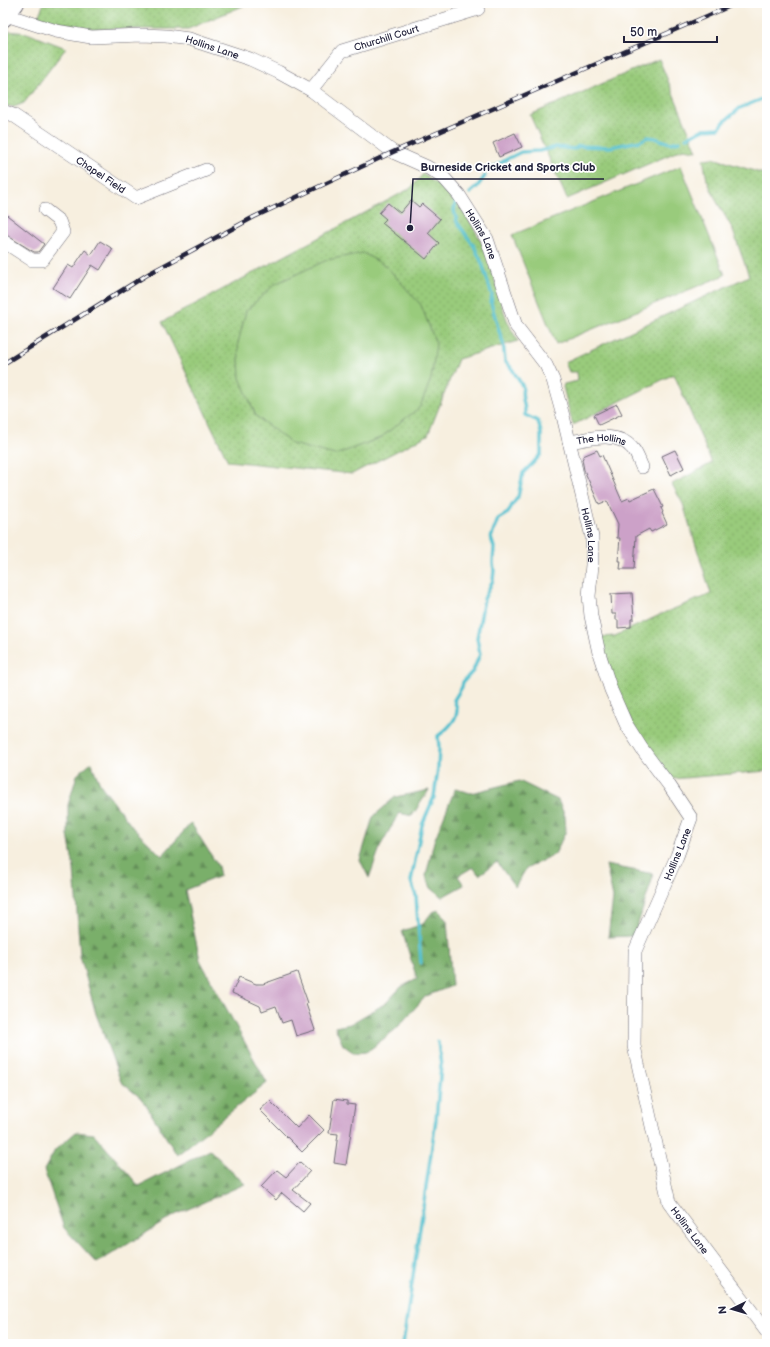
<svg xmlns="http://www.w3.org/2000/svg" width="770" height="1347" viewBox="0 0 770 1347" font-family="'Balsamiq Sans',sans-serif">
  <defs>
    <pattern id="grass-dots" width="8" height="8" patternUnits="userSpaceOnUse"><rect width="8" height="8" fill="#99cb7b"/><path d="M2 2h.1M6 6h.1" fill="none" stroke="#84ae6b" stroke-width="1.8" stroke-linecap="round"/></pattern>
    <pattern id="forest-firs" width="22" height="20" patternUnits="userSpaceOnUse"><rect width="22" height="20" fill="#7aaf6b"/><path d="M5 1l3.5 6h-7zM16 11l3.5 6h-7z" fill="#648e59"/></pattern>
  </defs>
  <rect width="100%" height="100%" fill="#fff"/>
  <filter id="ink" filterUnits="userSpaceOnUse"><feTurbulence type="fractalNoise" baseFrequency=".025" numOctaves="2"/><feDisplacementMap in="SourceGraphic" scale="8" xChannelSelector="R" yChannelSelector="G"/><feConvolveMatrix kernelMatrix="1 2 1 2 8 2 1 2 1" color-interpolation-filters="sRGB"/></filter>
  <filter id="wash" filterUnits="userSpaceOnUse"><feTurbulence type="fractalNoise" baseFrequency=".012" numOctaves="4" result="noise"/><feDisplacementMap in="SourceGraphic" scale="16" xChannelSelector="R" yChannelSelector="G"/><feGaussianBlur stdDeviation="0.9" result="paint"/><feColorMatrix in="noise" values="0 0 0 0 0 0 0 0 0 0 0 0 0 0 0 0 0 1.4 0 .05"/><feComposite in="paint" operator="in"/></filter>
  <g filter="url(#wash)">
    <rect width="100%" height="100%" fill="#f7efdf"/>
    <!-- grass -->
    <g fill="url(#grass-dots)" stroke="#5e765b">
      <path d="M44 3H250L188 29H90L38 17Z"/>
      <path d="M8 31 27 33 66 48 24 103 14 107 3 105V36Z"/>
      <path d="M659 59 697 151 683 149 567 199 530 115Z"/>
      <path d="M713 158 767 175V771L672 779C657 760 642 742 631 721 618 695 608 665 600 637L615 636 666 612 711 594 683 504 672 484 712 463 674 374 573 425 563 387 564 384 578 381 577 372H569L565 362 749 276 732 228 717 202 707 180 703 159Z"/>
      <path d="M423 174C432 181 442 187 450 195 462 206 481 239 487 255 498 285 500 313 518 341L458 359 428 435 352 474 228 461 162 322 411 188Z"/>
    </g>
    <!-- forest -->
    <g fill="url(#forest-firs)" stroke="#4e6853">
      <path d="M91 762 100 784 133 828 162 856 191 823 218 866 220 876 185 890 200 960 267 1083 177 1155 142 1099 121 1082 96 1014 80 956 74 869 68 835V805L77 775Z"/>
      <path d="M519 781 558 800 565 816 566 831 555 854 526 869 515 887 497 862 479 875 473 867 458 876 464 885 442 897 431 888 426 876 434 841 455 789 471 793Z"/>
      <path d="M429 790 412 816 399 813 381 845 369 878 360 860 373 817 395 797Z"/>
      <path d="M606 865 654 874 634 936 608 937 613 898Z"/>
      <path d="M439 910 447 921 452 986 426 996 396 1029 367 1052 354 1053 343 1045 335 1027 350 1024 386 1003 401 987 417 979 402 931 423 924 432 912Z"/>
      <path d="M76 1132 94 1134 139 1186 210 1150 245 1184 177 1214 97 1263 64 1228 44 1170 55 1150Z"/>
    </g>
    <!-- pitch -->
    <g fill="#99cb7b" stroke="#5e765b">
      <path d="M681 166 725 275 556 344 512 235Z"/>
      <path d="M363 253 386 266 421 305 436 344 431 379 420 407 380 438 335 455 292 444 256 416 240 378 238 343 246 311 275 284 327 260Z"/>
    </g>
    <g fill="none" stroke-linecap="round" stroke-linejoin="round">
      <!-- stream -->
      <g stroke="#54c0ce" stroke-width="3.5">
        <path d="M686 138 704 129 719 128 726 120 740 108 767 97"/>
        <path d="M491 169 507 159 521 152 539 151 556 147 574 149 579 146 610 147 640 141 648 137 655 138 670 143 680 141"/>
        <path d="M470 193 477 187 485 176"/>
        <path d="M421 963 416 896 411 881 422 825 434 797 438 768 439 747 438 736C446 730 457 721 457 710 457 707 455 703 454 700L462 687 463 682 473 671 480 654 477 638 484 599 493 580 494 570 493 563 494 547 491 538 498 519 508 513 512 505 518 497 523 473 532 464 541 454V433L538 421 525 415C526 403 520 399 523 387L512 369 505 361 503 342 500 334 491 303 492 295 482 263 474 246 457 222 454 210 456 201"/>
        <path d="M403 1344 436 1119 441 1066 438 1042"/>
      </g>
    </g>
    <g id="blocks">
      <!-- building -->
      <g fill="#cca1c8">
        <path d="M515 133 522 147 499 157 493 143Z"/>
        <path d="M411 200 419 207 422 204 440 219 428 233 439 243 426 259 382 223 386 219 379 213 388 203 400 213Z"/>
        <path d="M3 212 44 244 38 252H34L3 233Z"/>
        <path d="M100 241 113 249 100 270 92 265 70 299 53 288 68 265 73 268 85 250 91 255Z"/>
        <path d="M617 404 622 414 599 425 594 415Z"/>
        <path d="M597 450 600 456 602 455 622 501 629 498 630 500 654 489 663 507 661 508 663 512 662 513 667 524 651 532 649 529 636 536 634 569H620L621 561H618L620 538H617L618 524 607 501 599 504 584 470 582 459 583 458V456Z"/>
        <path d="M675 450 684 468 671 475 662 456Z"/>
        <path d="M632 593 634 619H631V627L618 628V620H616V614H612L611 594Z"/>
        <path d="M297 972 308 1003 306 1004 315 1030 296 1036 291 1020 282 1023 276 1006 262 1011 260 1006 232 993 239 977 256 984H263Z"/>
        <path d="M334 1099 347 1101V1104L355 1105 346 1165 334 1163 338 1134 329 1133Z"/>
        <path d="M270 1101 297 1128 309 1115 324 1130 302 1152 260 1110Z"/>
        <path d="M300 1162 310 1171 293 1190 310 1203 303 1211 282 1193 276 1200 261 1187 277 1170 286 1177Z"/>
      </g>
    </g>
  </g>
  <g filter="url(#ink)">
    <use href="#blocks" fill-opacity="0" stroke="#6d6a74" stroke-width="1"/>
    <g fill="none" stroke-linecap="round" stroke-linejoin="round">
      <defs>
        <g id="street">
          <path id="s1" d="M6 15 56 31 91 37 142 35 166 36 189 39 250 59 278 72 311 90 393 152 427 167 444 178 459 195 487 239 516 326 546 365 553 380 563 416 592 537V565L589 596 591 616 599 653 611 690 626 724 642 749 669 785 691 818 677 856 635 951 634 1046 669 1202 767 1332"/>
          <path id="s2" d="M311 90 342 51 478 9"/>
          <path id="s3" d="M3 111 13 115 136 198 206 170"/>
          <path d="M3 241 32 260H42L63 232 59 221 45 210"/>
          <path id="s4" d="M569 442C589 439 617 430 632 448 637 453 639 461 642 467"/>
        </g>
        <path id="secondary" d="M3 18 15 3"/>
      </defs>
      <!-- street casing -->
      <use href="#street" stroke="#6d6a74" stroke-width="14"/>
      <!-- secondary casing -->
      <use href="#secondary" stroke="#6d6a74" stroke-width="20"/>
      <!-- street -->
      <use href="#street" stroke="#fff" stroke-width="13"/>
      <!-- secondary -->
      <use href="#secondary" stroke="#fff" stroke-width="18"/>
      <defs>
        <path id="rail" d="M3 364 150 273 254 217 393 152 737 3"/>
      </defs>
      <!-- rail casing -->
      <use href="#rail" stroke="#22223b" stroke-width="4.5"/>
      <!-- rail -->
      <use href="#rail" stroke="#fff" stroke-width="3" stroke-dasharray="9" stroke-linecap="butt"/>
    </g>
  </g>
  <g text-anchor="middle" stroke-width="3.5" stroke-linejoin="round" paint-order="stroke">
    <!-- street labels -->
    <g font-size="10" fill="#22223b" stroke="#fff">
      <text dy="4" stroke="none"><textPath href="#s2" startOffset="96">Churchill Court</textPath></text>
      <text dy="4" stroke="none"><textPath href="#s1" startOffset="211">Hollins Lane</textPath></text>
      <text dy="4" stroke="none"><textPath href="#s3" startOffset="117">Chapel Field</textPath></text>
      <text dy="4" stroke="none"><textPath href="#s1" startOffset="547">Hollins Lane</textPath></text>
      <text dy="4" stroke="none"><textPath href="#s4" startOffset="33">The Hollins</textPath></text>
      <text dy="4" stroke="none"><textPath href="#s1" startOffset="871">Hollins Lane</textPath></text>
      <text transform="translate(677 854) rotate(-68)" y="4">Hollins Lane</text>
      <text dy="4" stroke="none"><textPath href="#s1" startOffset="1615">Hollins Lane</textPath></text>
    </g>
  </g>
  <!-- callouts -->
  <path fill="none" stroke="#22223b" stroke-width="1.5" d="M410 228L413 179H604"/>
  <circle fill="#22223b" stroke="#fff" stroke-width="1.5" cx="410" cy="228" r="4"/>
  <g font-size="11" text-anchor="middle" font-weight="bold" fill="#22223b" stroke="#fff" stroke-width="3.5" stroke-linejoin="round" paint-order="stroke">
    <text x="508" y="171">Burneside Cricket and Sports Club</text>
  </g>
  <!-- margin -->
  <rect width="770" height="1347" fill="none" stroke="#fff" stroke-width="16"/>
  <!-- north arrow -->
  <g transform="translate(732 1309) rotate(265)" stroke="#ffffff" stroke-width="3" paint-order="stroke">
  <path d="M0-3L7 15L0 10L-7 15Z" fill="#22223b"/>
  <text y="-6" font-size="11" font-weight="bold" text-anchor="middle" fill="#22223b">N</text>
  </g>
  <!-- scale -->
  <path d="M624 36v6h93v-6" fill="none" stroke="#22223b" stroke-width="2"/>
  <text x="630" y="36" font-size="12" fill="#22223b" stroke="#ffffff" stroke-width="3" paint-order="stroke">50 m</text>
</svg>
